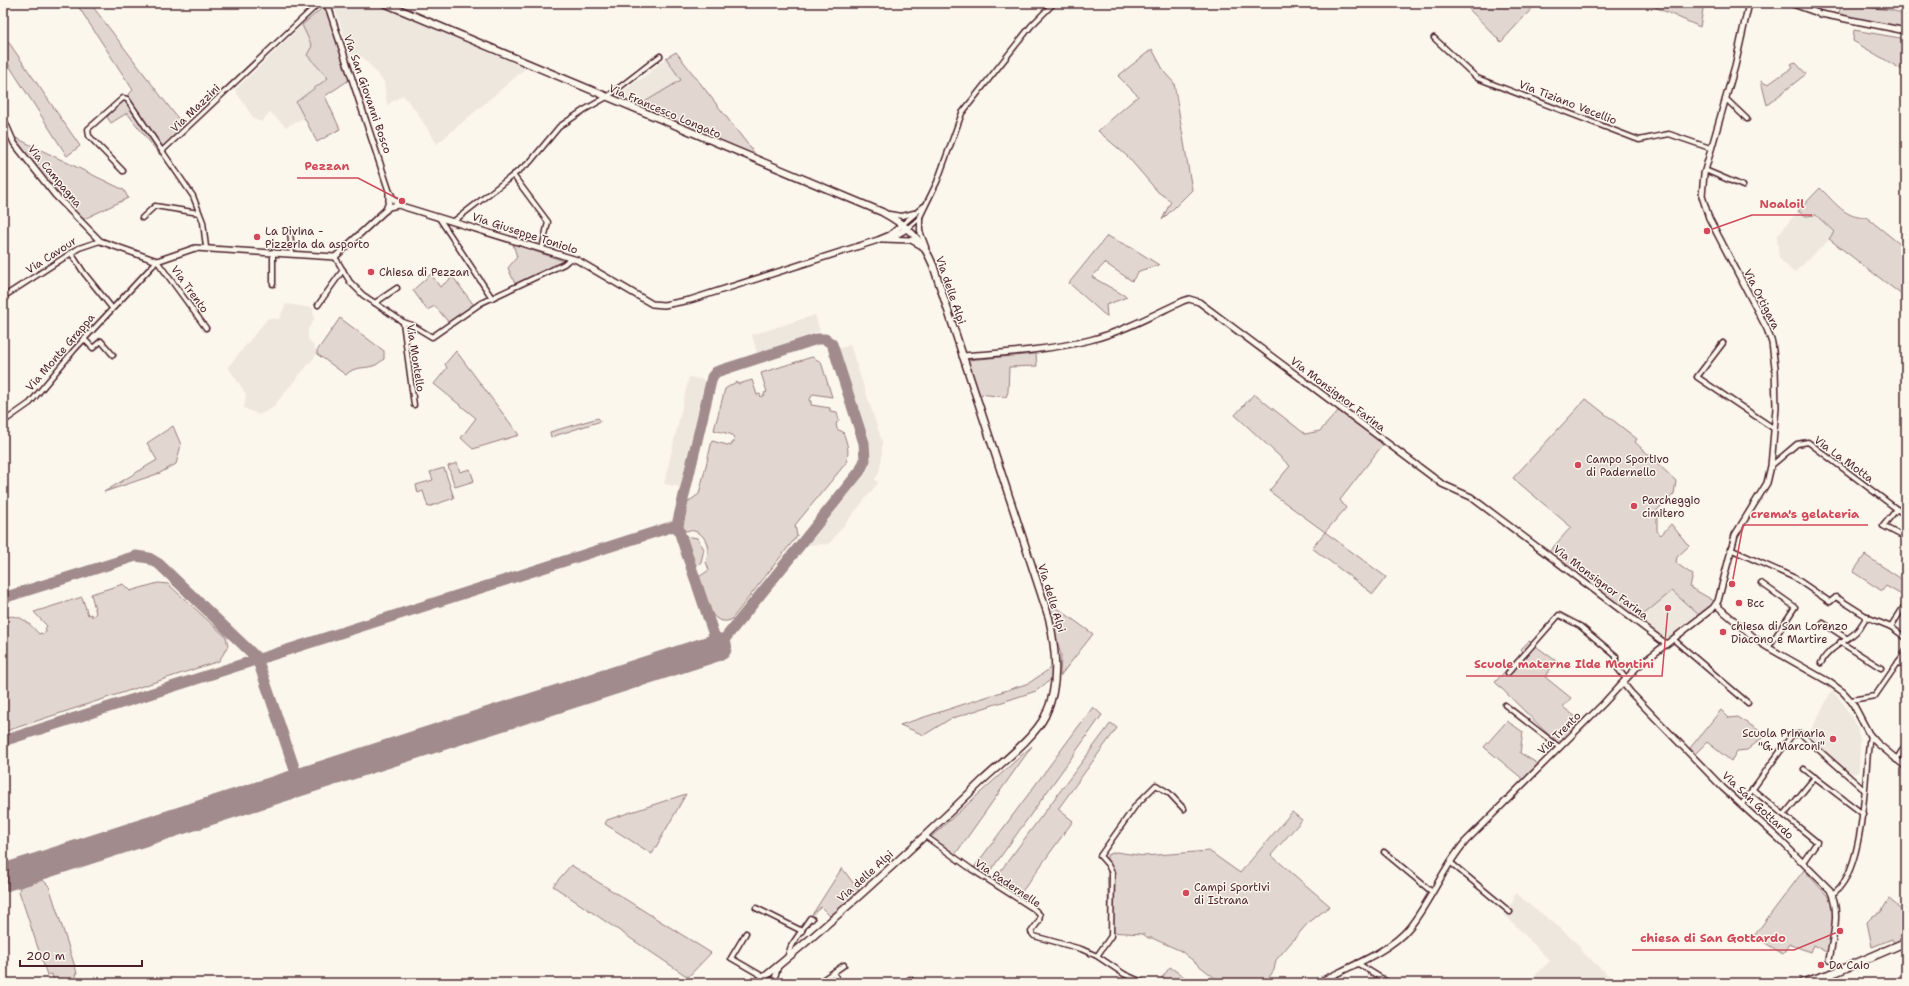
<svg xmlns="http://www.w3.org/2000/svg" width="1909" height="986" viewBox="0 0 1909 986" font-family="'Shantell Sans',sans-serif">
  <rect width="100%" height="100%" fill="#fbf7ec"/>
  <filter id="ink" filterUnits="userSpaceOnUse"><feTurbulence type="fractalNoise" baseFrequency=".025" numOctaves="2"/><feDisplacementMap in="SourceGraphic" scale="8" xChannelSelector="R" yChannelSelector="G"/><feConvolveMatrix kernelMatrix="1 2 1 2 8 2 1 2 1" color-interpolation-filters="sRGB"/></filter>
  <g filter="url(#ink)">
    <!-- built -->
    <g fill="#eee7de">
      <path d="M333 3H373L526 68 437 144 416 111 403 95 387 105 384 82 363 57 351 59 348 46Z"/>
      <path d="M302 25 312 46 307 55 328 78 296 102 304 118 286 127 270 112 261 122 254 119 235 90Z"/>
      <path d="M666 58 681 80 638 106 615 96 645 76Z"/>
      <path d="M1798 211 1806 216 1816 215 1834 232 1826 243 1794 273 1779 258 1777 236Z"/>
      <path d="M286 304 313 308 314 320 308 329V339L317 351V354L272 408 259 415 244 408 246 394 228 367 268 318 279 319Z"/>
      <path d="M815 315 820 331 757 353 752 335Z"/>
      <path d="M850 345 882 441V457L879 472 875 479 878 483 829 544 808 545 867 472 870 463 868 441 838 349Z"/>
      <path d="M689 377 705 380 680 487 664 484Z"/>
      <path d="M1672 590 1700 616 1667 642 1637 620Z"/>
      <path d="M1832 690 1843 703 1857 726 1860 741 1859 772 1854 774 1848 771 1810 740 1813 737 1809 734Z"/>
      <path d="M1515 893 1559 927 1581 947 1580 950 1617 983H1544L1537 979 1532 983 1530 980 1550 961 1503 913 1513 902Z"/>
    </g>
    <!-- green -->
    <g fill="#e2d7d0" stroke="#967b7e">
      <path d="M76 3H90L186 129 160 155 127 113 111 123 107 117 133 90Z"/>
      <path d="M1472 3H1537L1501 42 1467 7Z"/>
      <path d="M1646 3H1704L1700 27Z"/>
      <path d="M1842 3H1862L1873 8 1892 10 1906 15V32L1837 19Z"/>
      <path d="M327 4 342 47 349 80 325 96 340 129 317 142 296 102 328 78 307 55 312 46 302 25Z"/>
      <path d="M1854 30 1906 39V72L1853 41Z"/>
      <path d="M3 34 80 146 67 156 3 56Z"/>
      <path d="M1152 49 1165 73 1174 83 1192 190 1162 220 1171 201 1158 192 1127 156 1098 131 1138 96 1118 76Z"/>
      <path d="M676 52 759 159 638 106 681 80 666 58Z"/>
      <path d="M1795 62 1806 74 1767 105 1761 81 1766 84 1770 83 1793 67 1791 64Z"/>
      <path d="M14 137 124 190 128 198 82 220 53 189Z"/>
      <path d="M1820 188C1833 200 1846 220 1866 217L1906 249V289L1902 295 1829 239 1834 232 1816 215 1806 216 1798 211Z"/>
      <path d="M1107 236 1134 249 1159 265 1139 271 1132 281 1105 263 1092 277 1127 297 1106 305 1107 317 1069 283Z"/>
      <path d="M513 244 567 262 516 286 508 268 517 257Z"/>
      <path d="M431 274 440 287 453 277 476 308 450 324 435 306 427 310 413 290Z"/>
      <path d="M340 318 384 351V359C380 362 377 365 373 366 363 369 354 366 346 375L317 354V351Z"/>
      <path d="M456 351 519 435 473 449 461 438 476 418 434 384 447 368 445 364Z"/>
      <path d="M1036 354 1037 366 1009 367 1008 392 1006 397 979 394 968 360Z"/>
      <path d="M812 357 821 362 832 397 813 394 809 401H811V405L830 408V411L837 412 839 420 836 424 837 429 843 432C847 443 850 451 846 463L795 525 797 536 731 620C708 628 704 592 699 577L709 570 706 562C712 547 704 527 685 531L683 526 688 502 699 494 712 441 731 446 732 443H734L733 435 714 430 725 389 736 382 739 384 752 380 757 395 760 394 761 397 765 395 764 393 767 392 761 373Z"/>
      <path d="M1254 394 1305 434 1320 431 1339 410 1384 443 1340 500 1346 508 1325 532 1386 577 1373 594 1312 548 1325 532 1269 491 1290 466 1235 415Z"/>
      <path d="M1586 399 1637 439 1635 442 1676 481 1674 494 1657 510V531L1661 535 1671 524 1689 546 1677 557 1676 563 1693 575 1690 587 1714 601 1712 606 1700 616 1672 591 1637 620 1548 553 1571 527 1513 478Z"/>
      <path d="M598 418 601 421 551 437 550 432Z"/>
      <path d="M173 426 181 445 176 464 160 473 104 492 157 460 147 443Z"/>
      <path d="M457 463 460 472 470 469 474 481 455 487 448 466Z"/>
      <path d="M444 468 454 498 428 507 423 491 418 493 416 485 433 480 430 472Z"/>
      <path d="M686 536 697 538 704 549 701 562 696 567Z"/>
      <path d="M1865 555 1906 582 1905 597 1886 586 1882 591 1853 572Z"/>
      <path d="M158 583 168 584 226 637 228 646 219 661 3 732V618C19 612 29 623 39 634L41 633 43 634 47 631 45 629 47 626 34 612 82 597 88 615 91 614 92 617 96 613 91 594 123 584 130 591Z"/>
      <path d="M1045 599 1093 634 1060 676 1061 655Z"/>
      <path d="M1529 641 1556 661 1545 677 1571 698 1563 707 1581 721 1559 745 1495 682 1523 652 1521 649Z"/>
      <path d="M1051 668H1053V678L1036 691 950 719 924 735 900 725 1029 683Z"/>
      <path d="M1093 707 1102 715 986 877 973 869Z"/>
      <path d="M1721 710 1729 718 1738 717 1766 735 1747 750 1737 751 1731 761 1707 742 1695 754 1690 748Z"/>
      <path d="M1507 721 1523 732 1520 753 1540 765 1524 780 1484 747Z"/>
      <path d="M1111 723 1117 728 1058 809 1073 821 1018 897 993 881Z"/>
      <path d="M1032 746 954 856 930 838Z"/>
      <path d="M686 794 652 854 605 824 607 820Z"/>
      <path d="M1292 812 1302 820 1271 855 1330 906 1307 924 1276 960 1274 970 1265 983H1221L1181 951 1152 938H1148L1143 934 1109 932 1107 855 1116 852 1144 856 1209 851 1240 873Z"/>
      <path d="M571 865 711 953 688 977 553 886Z"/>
      <path d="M842 868 860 892 830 916 821 907 812 915Z"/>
      <path d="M1804 870 1833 902 1832 933 1828 953 1813 945 1810 952 1789 944 1783 954 1754 936Z"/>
      <path d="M43 880 49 886 77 973 75 974 78 983H53L54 982 52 974 47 975 19 891 20 887Z"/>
      <path d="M1889 899 1900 908 1906 906V938L1894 943 1892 939 1872 947 1867 922 1873 916 1881 912Z"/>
      <path d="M1170 967 1193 983H1158Z"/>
    </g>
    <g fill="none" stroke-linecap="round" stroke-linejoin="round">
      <!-- taxiway -->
      <g stroke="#a28b8c" stroke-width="11">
        <path d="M677 525 712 377 716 372 817 339H825L832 344 864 443 865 460 860 471 718 647"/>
        <path d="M3 598 136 556 149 558 159 564 257 658 299 782"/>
        <path d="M3 741 677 525 718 647"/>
      </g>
      <!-- runway -->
      <path stroke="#a28b8c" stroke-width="28" d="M3 878 718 647"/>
      <defs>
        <g id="minor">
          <path d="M1434 38 1477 78 1639 140 1669 134 1710 148"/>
          <path d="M1726 99 1747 119"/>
          <path d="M1705 170 1743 186"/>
          <path d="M123 171 89 136 88 129 123 98 127 99 162 151"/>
          <path d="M513 175 548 222 542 249"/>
          <path d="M889 214 902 216 914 213"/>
          <path d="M142 218 155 206 199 213"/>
          <path d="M439 218 492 298"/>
          <path d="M454 221 530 162 559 127 584 110 607 97 660 56"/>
          <path d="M903 224 924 206"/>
          <path d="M908 228 920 218"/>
          <path d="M290 231 292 254"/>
          <path d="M206 247 203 222 193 196 162 151 319 3"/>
          <path d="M926 247 920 231V217L937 182 962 113 1031 26 1054 3"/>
          <path d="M71 253 84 273 112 308"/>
          <path d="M335 257 350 282 363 295 403 322 414 405"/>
          <path d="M273 284V252"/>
          <path d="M3 297 79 248 100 241"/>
          <path d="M375 303 397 288"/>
          <path d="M318 305 343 270"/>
          <path d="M403 322 412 325 432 337 481 303 564 264 571 258"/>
          <path d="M84 339 93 348 101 341 113 355"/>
          <path d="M1723 343 1697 377 1773 428"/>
          <path d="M3 422 30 403 75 349 157 261 206 328"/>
          <path d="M1771 466 1797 444 1808 442 1906 516"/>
          <path d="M1897 509 1883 526 1906 538"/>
          <path d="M1730 549 1795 578 1830 602 1836 597 1869 618 1891 627 1906 638"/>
          <path d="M1761 583 1795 607 1768 648"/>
          <path d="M1823 623 1846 638"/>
          <path d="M1891 627 1906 603"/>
          <path d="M1673 639 1748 703"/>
          <path d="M1840 642 1881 668"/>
          <path d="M1898 662 1906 667"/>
          <path d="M1821 663C1829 647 1844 643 1856 632 1860 628 1864 621 1867 616"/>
          <path d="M1508 673 1559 615 1580 626 1616 656V666L1626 679"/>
          <path d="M1851 700 1875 696 1906 651"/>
          <path d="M1505 705 1559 747"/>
          <path d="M1896 760 1906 744"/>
          <path d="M1804 769 1863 814"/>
          <path d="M1752 789 1817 842 1803 862"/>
          <path d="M1742 804 1792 735 1801 734 1863 789"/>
          <path d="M1784 815 1815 777"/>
          <path d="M925 836 971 869 1034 909 1040 915 1039 921 1031 932 1034 936 1081 949 1097 956 1124 974 1144 983"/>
          <path d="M1384 852 1432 892"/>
          <path d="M1450 862 1510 912"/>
          <path d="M1832 894C1866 874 1864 772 1870 735"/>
          <path d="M756 908 802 931"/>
          <path d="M746 933 731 958 764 977"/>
          <path d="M1097 956 1111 936 1112 873 1108 865 1100 856 1136 805 1156 785 1169 793 1184 809"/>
          <path d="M787 958 791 946 810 918 812 919"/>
          <path d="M1357 963 1389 983"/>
          <path d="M833 973 840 983"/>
          <path d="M773 983 779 965"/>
          <path d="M818 983 844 965"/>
          <path d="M904 983 910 979 914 983"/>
        </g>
        <g id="tertiary">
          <path d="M327 3 389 191 394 200 401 205"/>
          <path d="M1790 3 1821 14 1906 31"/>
          <path d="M328 8 338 3"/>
          <path d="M3 118 14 143 55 195 100 241 157 261 195 248 335 257 389 207 398 205 577 260 652 304 664 305 690 300 878 240 890 235 903 224"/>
          <path d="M386 210 389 202V192"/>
          <path d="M893 237 908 228"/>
          <path d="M883 239 911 240 922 246"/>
          <path d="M962 356C1002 353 1051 350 1090 340 1122 332 1153 315 1183 301L1189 299 1199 302 1442 484 1471 497 1666 644"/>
          <path d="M1716 605 1762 644 1829 682 1843 692 1852 702 1869 734 1877 743 1906 767"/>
          <path d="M1623 683 1631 693 1723 788 1779 839 1830 890C1841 911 1833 937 1829 960"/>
          <path d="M1317 983C1344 969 1390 952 1409 928 1431 901 1443 867 1466 841L1603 704 1637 667 1713 608 1718 601 1735 535 1767 483 1771 466 1776 408 1775 367 1772 343 1767 329 1709 218 1702 196 1704 174 1735 66 1749 3"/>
          <path d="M1826 983 1834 973"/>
        </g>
        <path id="secondary" d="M384 3 882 212C906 225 923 240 933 265L1049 618C1056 650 1060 686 1045 716 1035 737 1000 764 982 781 910 851 835 920 757 983"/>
        <path id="primary" d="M1802 983 1836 972 1906 942"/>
      </defs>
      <!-- minor casing -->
      <use href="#minor" stroke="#4a1f2b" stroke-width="7"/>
      <!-- tertiary casing -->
      <use href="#tertiary" stroke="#4a1f2b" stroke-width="8"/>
      <!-- secondary casing -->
      <use href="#secondary" stroke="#4a1f2b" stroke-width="9"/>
      <!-- primary casing -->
      <use href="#primary" stroke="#4a1f2b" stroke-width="10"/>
      <!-- minor -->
      <use href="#minor" stroke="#fbf7ec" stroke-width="4"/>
      <!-- tertiary -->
      <use href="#tertiary" stroke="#fbf7ec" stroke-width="5"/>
      <!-- secondary -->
      <use href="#secondary" stroke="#fbf7ec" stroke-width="6"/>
      <!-- primary -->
      <use href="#primary" stroke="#fbf7ec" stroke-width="7"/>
    </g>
  </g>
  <!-- markers -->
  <g fill="#d1495b" stroke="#fbf7ec" stroke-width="1.5">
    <circle cx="257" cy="237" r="4"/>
    <circle cx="371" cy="272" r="4"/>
    <circle cx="1578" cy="465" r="4"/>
    <circle cx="1634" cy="506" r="4"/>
    <circle cx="1739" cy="603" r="4"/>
    <circle cx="1723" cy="632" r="4"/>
    <circle cx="1833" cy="739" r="4"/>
    <circle cx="1186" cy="893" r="4"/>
    <circle cx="1821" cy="965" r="4"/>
  </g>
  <g text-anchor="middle" stroke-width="3" stroke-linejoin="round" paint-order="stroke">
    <!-- street labels -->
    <g font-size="11" fill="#4a1f2b" stroke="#fbf7ec">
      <text transform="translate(368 94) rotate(71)" y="4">Via San Giovanni Bosco</text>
      <text transform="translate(1568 102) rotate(21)" y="4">Via Tiziano Vecellio</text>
      <text transform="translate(195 108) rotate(-44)" y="4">Via Mazzini</text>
      <text transform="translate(665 111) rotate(23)" y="4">Via Francesco Longato</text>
      <text transform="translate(55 176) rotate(50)" y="4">Via Campagna</text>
      <text transform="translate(525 233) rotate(18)" y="4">Via Giuseppe Toniolo</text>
      <text transform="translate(51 255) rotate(-33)" y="4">Via Cavour</text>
      <text transform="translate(190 289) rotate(54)" y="4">Via Trento</text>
      <text transform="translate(951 290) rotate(71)" y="4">Via delle Alpi</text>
      <text transform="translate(1762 299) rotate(63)" y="4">Via Ortigara</text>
      <text transform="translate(60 352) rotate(-49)" y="4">Via Monte Grappa</text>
      <text transform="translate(416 358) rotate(81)" y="4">Via Montello</text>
      <text transform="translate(1338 394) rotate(37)" y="4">Via Monsignor Farina</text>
      <text transform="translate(1844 459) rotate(36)" y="4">Via La Motta</text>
      <text transform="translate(1601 582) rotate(37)" y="4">Via Monsignor Farina</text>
      <text transform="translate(1052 598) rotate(73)" y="4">Via delle Alpi</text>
      <text transform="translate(1559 733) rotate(-45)" y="4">Via Trento</text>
      <text transform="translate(1758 805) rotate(43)" y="4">Via San Gottardo</text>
      <text transform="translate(865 876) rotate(-42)" y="4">Via delle Alpi</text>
      <text transform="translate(1008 883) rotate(34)" y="4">Via Padernelle</text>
    </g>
    <!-- poi labels -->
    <g font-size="11" fill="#4a1f2b" stroke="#fbf7ec" text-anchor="start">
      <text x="265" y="235">La Divina -<tspan x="265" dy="13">Pizzeria da asporto</tspan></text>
      <text x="379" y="276">Chiesa di Pezzan</text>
      <text x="1586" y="463">Campo Sportivo<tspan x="1586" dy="13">di Padernello</tspan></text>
      <text x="1642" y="504">Parcheggio<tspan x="1642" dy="13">cimitero</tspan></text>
      <text x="1747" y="607">Bcc</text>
      <text x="1731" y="630">chiesa di San Lorenzo<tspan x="1731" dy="13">Diacono e Martire</tspan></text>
      <text x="1825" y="737" text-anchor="end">Scuola Primaria<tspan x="1825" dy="13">"G. Marconi"</tspan></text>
      <text x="1194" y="891">Campi Sportivi<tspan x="1194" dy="13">di Istrana</tspan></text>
      <text x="1829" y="969">Da Caio</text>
    </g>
  </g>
  <!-- callouts -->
  <path fill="none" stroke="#d1495b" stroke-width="1.5" d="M402 201L358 178H297M1707 231L1752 215H1812M1732 584L1743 525H1868M1668 608L1662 676H1466M1840 931L1794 950H1632"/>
  <g fill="#d1495b" stroke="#fbf7ec" stroke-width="1.5">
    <circle cx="402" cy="201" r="4"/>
    <circle cx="1707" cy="231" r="4"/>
    <circle cx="1732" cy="584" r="4"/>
    <circle cx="1668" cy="608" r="4"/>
    <circle cx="1840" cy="931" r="4"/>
  </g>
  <g font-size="12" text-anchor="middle" font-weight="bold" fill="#d1495b" stroke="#fbf7ec" stroke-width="3" stroke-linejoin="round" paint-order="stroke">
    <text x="327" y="170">Pezzan</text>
    <text x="1782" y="208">Noaloil</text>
    <text x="1805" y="518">crema's gelateria</text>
    <text x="1564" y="668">Scuole materne Ilde Montini</text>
    <text x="1713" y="942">chiesa di San Gottardo</text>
  </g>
  <!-- margin -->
  <rect width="1909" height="986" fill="none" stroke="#fbf7ec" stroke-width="16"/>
  <rect x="8" y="8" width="1893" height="970" fill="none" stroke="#4a1f2b" stroke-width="1.5" filter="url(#ink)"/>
  <!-- scale -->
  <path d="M20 960v6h122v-6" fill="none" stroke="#4a1f2b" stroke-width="2"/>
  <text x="26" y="960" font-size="12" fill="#4a1f2b" stroke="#fbf7ec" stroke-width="3" paint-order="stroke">200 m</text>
</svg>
